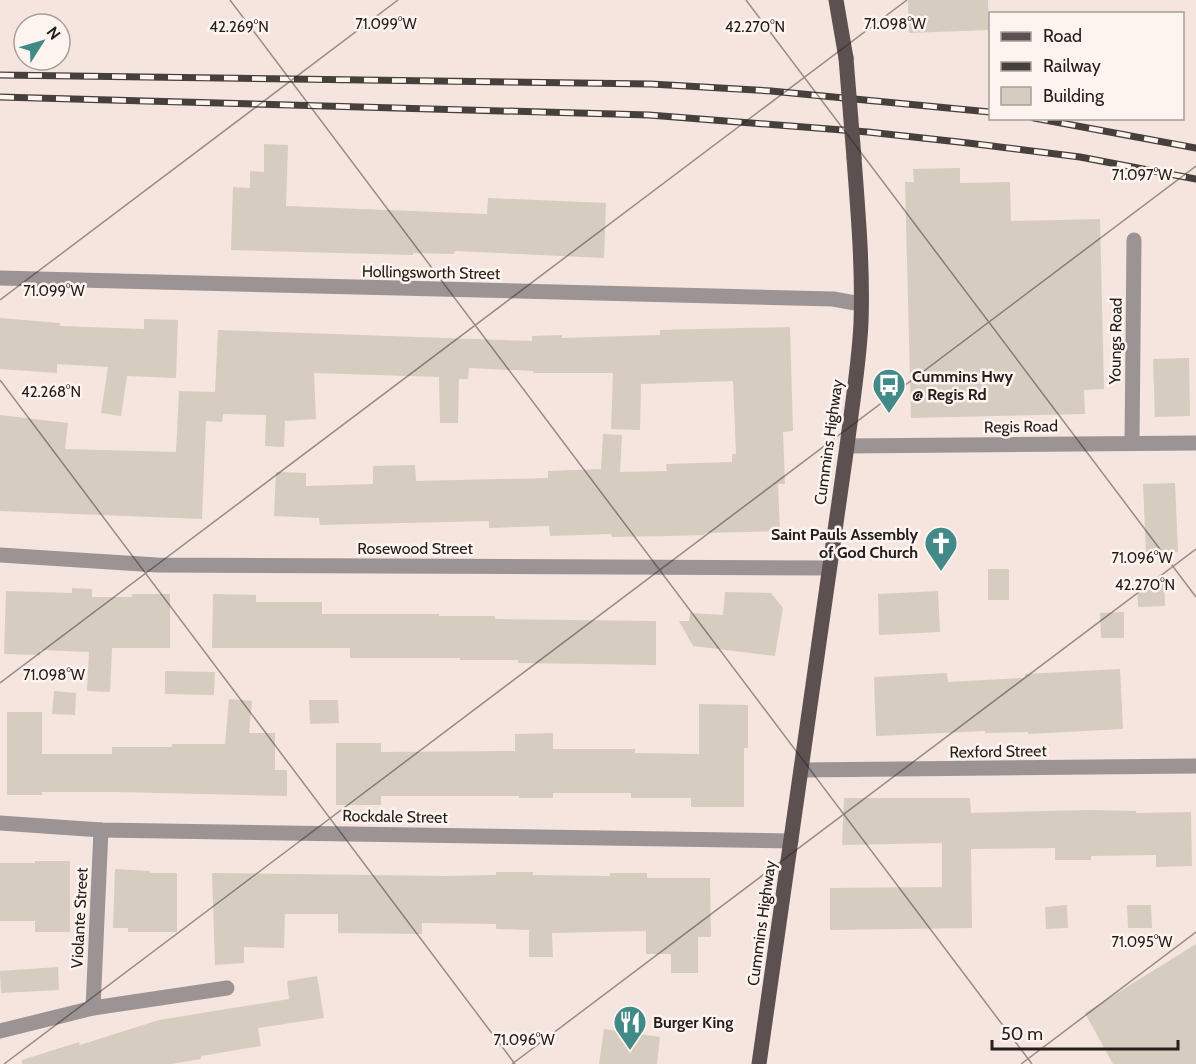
<svg xmlns="http://www.w3.org/2000/svg" width="1196" height="1064" viewBox="0 0 1196 1064" font-family="Cabin,sans-serif">
  <rect width="100%" height="100%" fill="#f5e5de"/>
  <!-- building -->
  <g fill="#d6ccc0">
    <path d="M908 0H988L989 30 909 33Z"/>
    <path d="M264 144 288 145 286 206 487 214 488 198 606 203 604 258 455 251 454 254 413 253V255L231 250 233 187 250 188V171L264 172Z"/>
    <path d="M960 168V183L1010 182 1011 221 1100 219 1104 389 1084 390 1085 414 911 418 905 182H914L913 169Z"/>
    <path d="M0 318 60 323V326L144 329V319L178 320 176 378 127 376 121 416 101 413 108 367 57 364V373L0 369Z"/>
    <path d="M790 327 793 431 783 432 785 484H778L780 531 705 533V535L669 536 612 537 611 534 550 536 549 526 489 528V521L320 525 319 518 274 516 276 472 306 473V486L373 484V466L415 465 416 481 548 478V471L601 469 603 434 622 435 620 472 667 471 666 464 732 462V454H736L733 381 641 384 640 430 611 429 613 373H533V371L469 368 468 379H459L458 423H440L439 377 314 373 316 419 285 421 284 447 265 446 266 415 223 414 222 422 206 421 202 519 0 511V415L68 423 65 449 176 452 179 391 215 392 218 330 532 341V336L562 335V338L660 335V330Z"/>
    <path d="M1189 358 1190 416 1155 417 1153 359Z"/>
    <path d="M1175 483 1178 552 1146 553 1143 484Z"/>
    <rect x="988" y="569" width="21" height="31"/>
    <path d="M1164 580 1165 606 1138 607 1137 582Z"/>
    <path d="M72 588 92 589V597H132V594H170V648H112L110 692 87 691 89 652 40 650V655L4 654 6 591 72 593Z"/>
    <path d="M938 591 940 632 879 635 878 594Z"/>
    <path d="M725 592 771 593 783 608 775 656 693 646 679 621H689L690 613 723 615Z"/>
    <path d="M213 594 256 595V602H322V614H439V616H495V619L656 621V665L518 663V660H460V658H350V648H212Z"/>
    <path d="M1124 612V638H1101L1100 613Z"/>
    <path d="M1120 669 1123 729 1028 734V732L985 733V731L876 736 874 677 947 673 948 682 1025 678V674Z"/>
    <path d="M165 671 215 672 214 695 165 694Z"/>
    <path d="M54 691 76 693 75 715 52 714Z"/>
    <path d="M229 699 252 701 249 733H275V770H287V796L116 792H42V795H7V712H42V754H112V747H172V744H225Z"/>
    <path d="M309 700H338L339 723 310 724Z"/>
    <path d="M699 704 748 705V748H744V807H691V798H631V793H553V798H519V796H381V805H336V743H381V752L515 751V734L553 733V749H635V753L699 754Z"/>
    <path d="M844 798H970L971 813 1090 810 1136 811V813L1191 812 1192 866 1156 867V855L1091 856V860H1055V848L971 849 972 928 830 930V888L942 887V843L842 845Z"/>
    <path d="M35 861H70V932H35V921H0V863H35Z"/>
    <path d="M115 869 150 871V873H177V932H128V928H113Z"/>
    <path d="M496 872H533V875L610 876V873H647V878H710L711 937H698V973H671V954H646V931L552 933 553 957H529V930L496 929V924L422 923V934L338 933V914H285L284 948 244 947V963L215 965 212 873 447 876 496 875Z"/>
    <path d="M1067 905 1068 928 1046 929 1045 907Z"/>
    <path d="M1127 905H1151L1152 928H1128Z"/>
    <path d="M1196 944V1064H1113L1085 1013Z"/>
    <path d="M58 967 59 990 1 993 0 971Z"/>
    <path d="M317 976 324 1018 258 1028 261 1046 201 1056V1059L171 1064H22V1060L79 1042 80 1045 159 1020 289 999 287 981Z"/>
    <path d="M604 1029 660 1037 657 1064H599Z"/>
  </g>
  <g fill="none" stroke-linecap="round" stroke-linejoin="round">
    <!-- minor -->
    <g stroke="#9c9494" stroke-width="15">
      <path d="M0 278 833 299 861 304"/>
      <path d="M1132 442 1134 240"/>
      <path d="M847 446 1196 443"/>
      <path d="M0 555 157 565 829 568"/>
      <path d="M801 770 1196 766"/>
      <path d="M0 823 101 830 791 841"/>
      <path d="M93 1008 101 830"/>
      <path d="M0 1031 93 1008 227 988"/>
    </g>
    <!-- major -->
    <g stroke="#5d5050" stroke-width="15">
      <path d="M836 0 846 58"/>
      <path d="M759 1064 847 446C852 406 859 364 861 323 863 268 858 212 854 158"/>
    </g>
    <defs>
      <g id="rail">
        <path d="M0 75 651 84 771 91 990 112"/>
        <path d="M0 97 649 115 868 132 968 143 1080 157 1196 179"/>
        <path d="M1034 118 1196 148"/>
      </g>
    </defs>
    <!-- rail casing -->
    <use href="#rail" stroke="#46403c" stroke-width="7"/>
    <!-- rail -->
    <use href="#rail" stroke="#fef4ef" stroke-width="4.5" stroke-dasharray="14" stroke-linecap="butt"/>
    <!-- major-bridge -->
    <path stroke="#5d5050" stroke-width="15" d="M846 58 854 158"/>
  </g>
  <!-- ticks -->
  <path fill="none" stroke="#25201d" stroke-width="1.5" stroke-opacity="0.45" d="M230 0 1032 1064M746 0 1196 597M0 300 398 0M0 380 515 1064M0 683 907 0M4 1064 1196 166M512 1064 1196 549M1021 1064 1196 932"/>
  <!-- icons -->
  <defs>
    <symbol id="bus-pin" viewBox="-11 -11 22 30"><path d="M0 17L-7.5 6A9.5 9.5 0 1 1 7.5 6Z" fill="#428a87" stroke="#fef4ef"/><path d="M-5-6H5V4H4V6H2V4H-2V6H-4V4H-5ZM-3.5-4V0h7V-4ZM-3.5 1.2v1.5H-2V1.2ZM2 1.2v1.5H3.5V1.2Z" fill="#fff"/></symbol>
    <symbol id="church-pin" viewBox="-11 -11 22 30"><path d="M0 17L-7.5 6A9.5 9.5 0 1 1 7.5 6Z" fill="#428a87" stroke="#fef4ef"/><path d="M-1.2-6h2.4v3.5h3.3v2.4h-3.3V6h-2.4V-.1h-3.3v-2.4h3.3Z" fill="#fff"/></symbol>
    <symbol id="restaurant-pin" viewBox="-11 -11 22 30"><path d="M0 17L-7.5 6A9.5 9.5 0 1 1 7.5 6Z" fill="#428a87" stroke="#fef4ef"/><path d="M-5-6h1v4h1v-4h1v4h1v-4h1v5L-1.5 .5V6h-2V.5L-5-1ZM5-6V6H3V1.5H1.5Q1.5-4 5-6Z" fill="#fff"/></symbol>
  </defs>
  <g fill-rule="evenodd">
    <use href="#bus-pin" x="870" y="366" width="38" height="52"/>
    <use href="#church-pin" x="922" y="524" width="38" height="52"/>
    <use href="#restaurant-pin" x="611" y="1003" width="38" height="52"/>
  </g>
  <g text-anchor="middle" stroke-width="5" stroke-linejoin="round" paint-order="stroke">
    <!-- street labels -->
    <g font-size="16" fill="#25201d" stroke="#fef4ef">
      <text transform="translate(431 272) rotate(1)" y="6">Hollingsworth Street</text>
      <text transform="translate(1115 341) rotate(-89)" y="6">Youngs Road</text>
      <text transform="translate(1021 426) rotate(-1)" y="6">Regis Road</text>
      <text transform="translate(828 442) rotate(-82)" y="6">Cummins Highway</text>
      <text x="415" y="554">Rosewood Street</text>
      <text transform="translate(998 751) rotate(-1)" y="6">Rexford Street</text>
      <text transform="translate(395 816) rotate(1)" y="6">Rockdale Street</text>
      <text transform="translate(79 918) rotate(-87)" y="6">Violante Street</text>
      <text transform="translate(761 923) rotate(-82)" y="6">Cummins Highway</text>
    </g>
    <!-- poi labels -->
    <g font-size="16" font-weight="bold" fill="#25201d" stroke="#fef4ef" text-anchor="start">
      <text x="912" y="382">Cummins Hwy<tspan x="912" dy="18">@ Regis Rd</tspan></text>
      <text x="918" y="540" text-anchor="end">Saint Pauls Assembly<tspan x="918" dy="18">of God Church</tspan></text>
      <text x="653" y="1028">Burger King</text>
    </g>
  </g>
  <g font-size="15" text-anchor="middle" fill="#25201d" stroke="#fef4ef" stroke-width="5" stroke-linejoin="round" paint-order="stroke">
    <text x="386" y="29">71.099°W</text>
    <text x="895" y="29">71.098°W</text>
    <text x="239" y="32">42.269°N</text>
    <text x="755" y="32">42.270°N</text>
    <text x="1142" y="180">71.097°W</text>
    <text x="54" y="296">71.099°W</text>
    <text x="51" y="397">42.268°N</text>
    <text x="1142" y="563">71.096°W</text>
    <text x="1145" y="590">42.270°N</text>
    <text x="54" y="680">71.098°W</text>
    <text x="1142" y="947">71.095°W</text>
    <text x="524" y="1045">71.096°W</text>
  </g>
  <!-- legend -->
  <rect x="989" y="12" width="195" height="108" fill="#fef4ef" stroke="#a79f9b" stroke-width="1.5"/>
  <rect x="1001" y="32" width="30" height="9" fill="#5d5050" stroke="#a79f9b" stroke-width="1.5"/>
  <text x="1043" y="42" font-size="18" fill="#25201d">Road</text>
  <rect x="1001" y="62" width="30" height="9" fill="#46403c" stroke="#a79f9b" stroke-width="1.5"/>
  <text x="1043" y="72" font-size="18" fill="#25201d">Railway</text>
  <rect x="1001" y="87" width="30" height="18" fill="#d6ccc0" stroke="#a79f9b" stroke-width="1.5"/>
  <text x="1043" y="102" font-size="18" fill="#25201d">Building</text>
  <!-- north arrow -->
  <g transform="translate(42 42) rotate(53)"><circle r="28" fill="#fef4ef" stroke="#a79f9b" stroke-width="1.5"/>
  <path d="M0-4.5L10 22L0 15L-10 22Z" fill="#428a87"/>
  <text y="-9" font-size="16" font-weight="bold" text-anchor="middle" fill="#25201d">N</text>
  </g>
  <!-- scale -->
  <path d="M992 1040v9h186v-9" fill="none" stroke="#25201d" stroke-width="3"/>
  <text x="1001" y="1040" font-size="18" fill="#25201d" stroke="#fef4ef" stroke-width="4.5" paint-order="stroke">50 m</text>
</svg>
